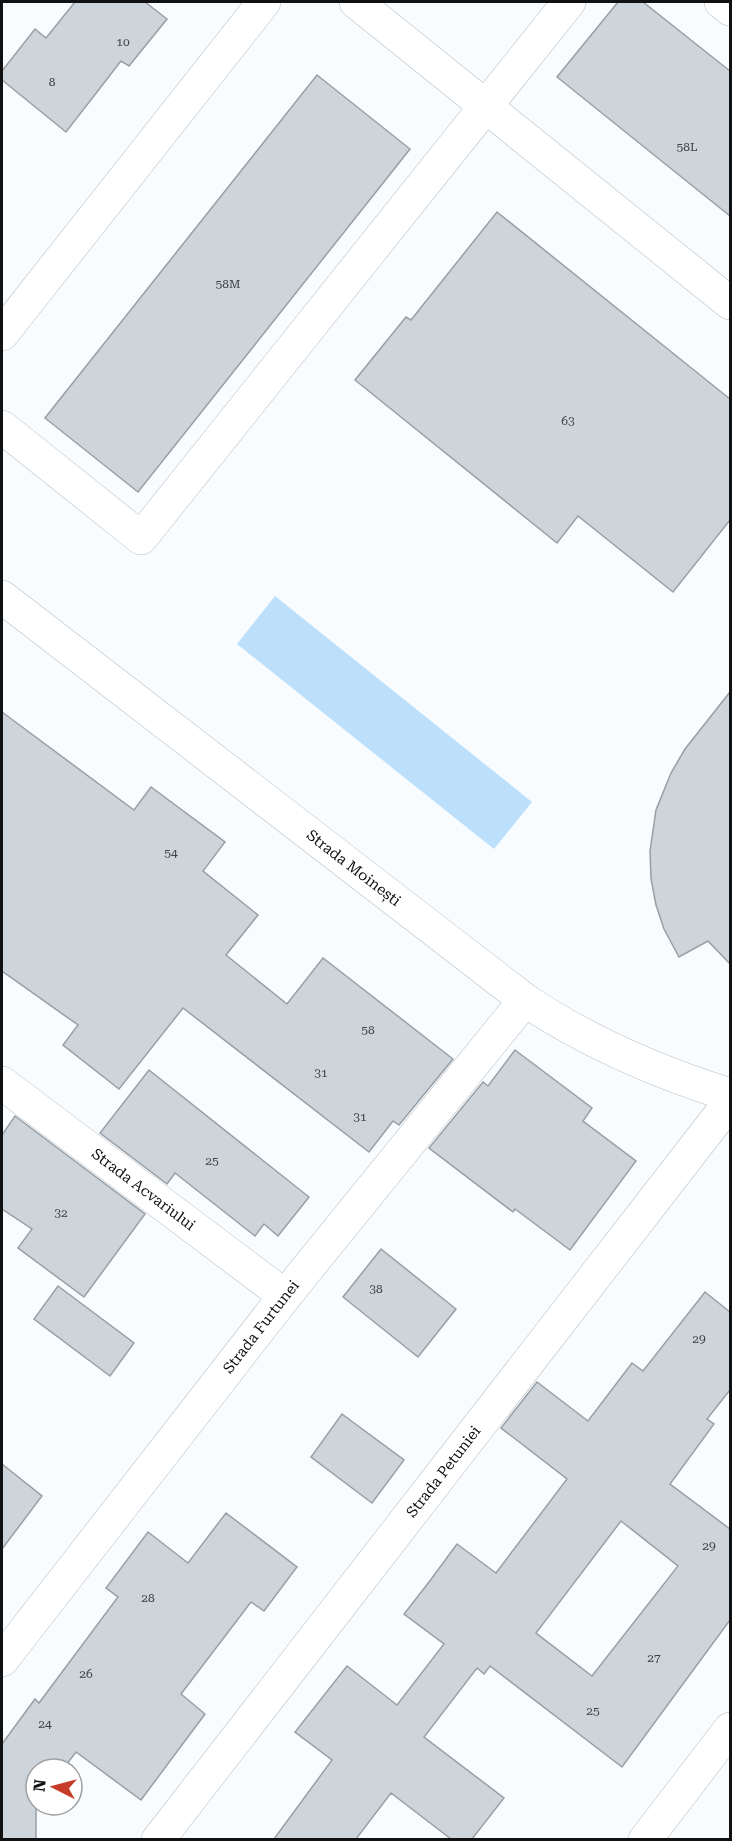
<svg xmlns="http://www.w3.org/2000/svg" width="732" height="1841" viewBox="0 0 732 1841" font-family="'Roboto Serif',serif">
  <rect width="100%" height="100%" fill="#f9fcfe"/>
  <!-- green -->
  <path fill="#bce0fb" d="M275 596 532 802 494 849 237 644Z"/>
  <!-- building -->
  <g fill="#cdd4da" stroke="#989fa5" stroke-width="1.5" fill-rule="evenodd">
    <path d="M75 2H145L167 19 129 66 121 61 66 132 2 80V71L35 29 46 38Z"/>
    <path d="M618 2H643L730 71V216L557 77Z"/>
    <path d="M317 75 410 149 138 492 45 418Z"/>
    <path d="M497 212 730 399V520L673 592 578 516 557 543 355 380 406 317 411 320Z"/>
    <path d="M730 692V964L708 941 679 957 664 929 656 905 651 879 650 851 656 810 671 773 685 749Z"/>
    <path d="M2 712 134 810 151 787 225 842 203 871 258 915 226 955 287 1004 323 958 453 1059 399 1125 393 1121 369 1152 183 1008 119 1089 63 1045 78 1025 2 971Z"/>
    <path d="M515 1050 592 1108 583 1121 636 1161 570 1250 515 1209 513 1212 429 1148 483 1082 488 1086Z"/>
    <path d="M149 1070 309 1197 278 1236 264 1224 255 1236 175 1173 167 1184 100 1133Z"/>
    <path d="M15 1116 145 1214 84 1297 18 1248 32 1229 2 1209V1135Z"/>
    <path d="M381 1249 456 1309 418 1357 343 1297Z"/>
    <path d="M58 1286 134 1343 110 1376 34 1319Z"/>
    <path d="M705 1292 730 1312V1390L707 1419 714 1424 670 1484 730 1529V1620L622 1767 490 1666 484 1674 477 1668 424 1737 504 1798 472 1839H451L391 1793 356 1839H274L332 1760 295 1732 347 1666 397 1705 444 1644 404 1614 429 1582 457 1544 496 1573 567 1479 501 1428 537 1382 588 1421 632 1363 643 1371ZM621 1521 678 1566 592 1676 536 1633Z"/>
    <path d="M342 1414 404 1460 372 1503 311 1457Z"/>
    <path d="M2 1464 42 1496 2 1549Z"/>
    <path d="M226 1513 297 1567 264 1611 251 1602 181 1694 205 1714 141 1800 76 1752 63 1769H36V1839H2V1744L35 1699 39 1703 118 1597 106 1588 148 1532 188 1563Z"/>
  </g>
  <g fill="none" stroke-linecap="round" stroke-linejoin="round">
    <defs>
      <g id="minor">
        <path d="M356 2 730 303"/>
        <path d="M721 2 730 9"/>
        <path d="M2 334 264 2"/>
        <path d="M2 427 141 538 569 2"/>
        <path id="s1" d="M2 1083 285 1296"/>
        <path id="s2" d="M2 1660 285 1296 525 1000"/>
        <path id="s3" d="M158 1840 730 1102"/>
        <path d="M645 1840 730 1729"/>
      </g>
      <g id="secondary">
        <path id="s4" d="M2 597 525 1000C589 1043 657 1072 730 1095"/>
      </g>
    </defs>
    <!-- minor casing -->
    <use href="#minor" stroke="#b6bdc3" stroke-width="34"/>
    <!-- secondary casing -->
    <use href="#secondary" stroke="#b6bdc3" stroke-width="34"/>
    <!-- minor -->
    <use href="#minor" stroke="#fff" stroke-width="33"/>
    <!-- secondary -->
    <use href="#secondary" stroke="#fff" stroke-width="33"/>
  </g>
  <g text-anchor="middle" stroke-width="5" stroke-linejoin="round" paint-order="stroke">
    <!-- number labels -->
    <g font-size="12" fill="#3e4245">
      <text x="123" y="46">10</text>
      <text x="52" y="86">8</text>
      <text x="687" y="151">58L</text>
      <text x="228" y="288">58M</text>
      <text x="568" y="425">63</text>
      <text x="171" y="857">54</text>
      <text x="368" y="1034">58</text>
      <text x="321" y="1077">31</text>
      <text x="360" y="1121">31</text>
      <text x="212" y="1165">25</text>
      <text x="61" y="1217">32</text>
      <text x="376" y="1293">38</text>
      <text x="699" y="1343">29</text>
      <text x="709" y="1550">29</text>
      <text x="148" y="1602">28</text>
      <text x="654" y="1662">27</text>
      <text x="86" y="1678">26</text>
      <text x="593" y="1715">25</text>
      <text x="45" y="1728">24</text>
    </g>
    <!-- street labels -->
    <g font-size="15" fill="#0f1113" stroke="#fff">
      <text dy="5" stroke="none"><textPath href="#s4" startOffset="444">Strada Moinești</textPath></text>
      <text dy="5" stroke="none"><textPath href="#s1" startOffset="177">Strada Acvariului</textPath></text>
      <text dy="5" stroke="none"><textPath href="#s2" startOffset="422">Strada Furtunei</textPath></text>
      <text dy="5" stroke="none"><textPath href="#s3" startOffset="466">Strada Petuniei</textPath></text>
    </g>
  </g>
  <!-- border -->
  <rect width="732" height="1841" fill="none" stroke="#0f1113" stroke-width="6"/>
  <!-- north arrow -->
  <g transform="translate(54 1787) rotate(276)"><circle r="28" fill="#ffffff" stroke="#9fa0a1" stroke-width="1.5"/>
  <path d="M0-4.5L10 22L0 15L-10 22Z" fill="#c73b29"/>
  <text y="-9" font-size="16" font-weight="bold" text-anchor="middle" fill="#0f1113">N</text>
  </g>
</svg>
